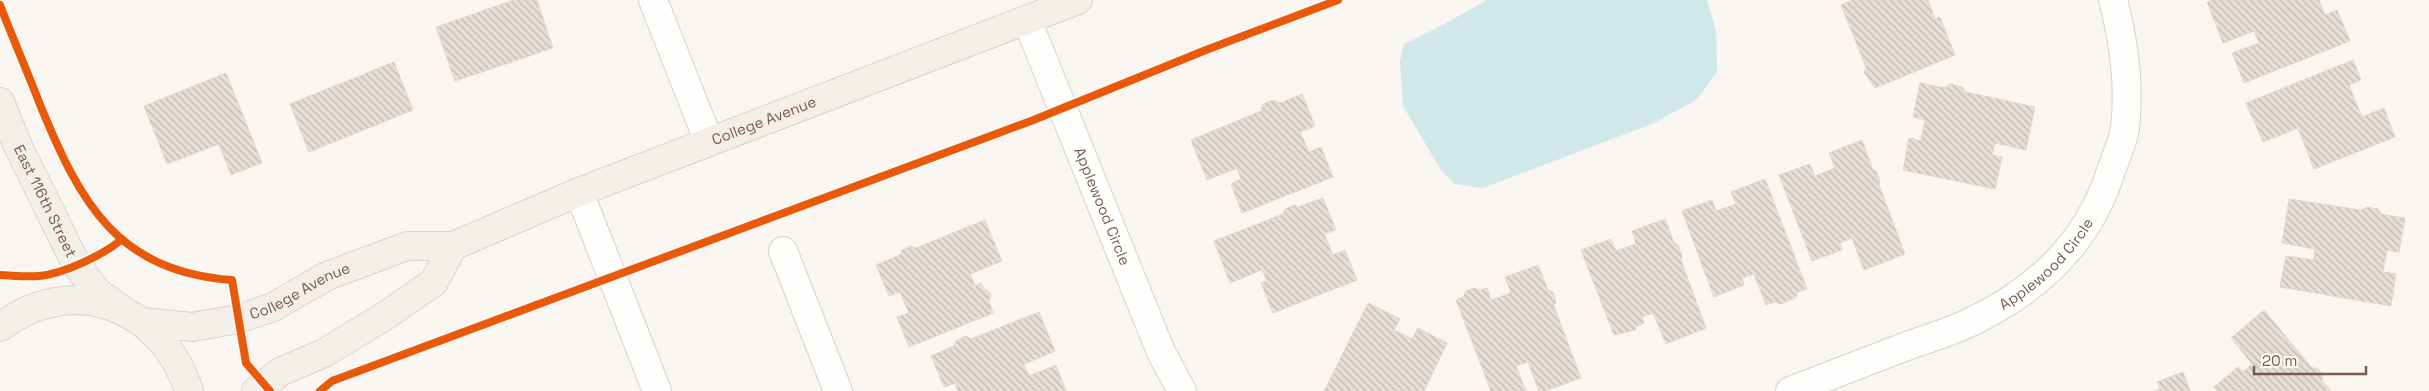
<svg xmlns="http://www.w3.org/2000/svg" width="2429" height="391" viewBox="0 0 2429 391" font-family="'Space Grotesk',sans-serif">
  <defs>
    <pattern id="building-back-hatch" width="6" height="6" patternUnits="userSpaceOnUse" patternTransform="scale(1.25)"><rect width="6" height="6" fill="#e6ded7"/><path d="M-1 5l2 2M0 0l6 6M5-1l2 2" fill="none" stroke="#bfb7b1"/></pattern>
  </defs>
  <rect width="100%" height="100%" fill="#f9f5f0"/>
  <!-- water -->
  <path fill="#d0e8ea" d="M1487 0H1707L1716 31 1717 72 1696 100 1654 123 1483 188 1455 184 1441 170 1403 106 1400 61 1404 44 1437 28Z"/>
  <!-- building -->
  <g fill="url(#building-back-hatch)" stroke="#e2d8d2">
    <path d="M514 0H537L553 48 455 81 436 27Z"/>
    <path d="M1853 0H1928L1935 19 1940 17 1955 55 1875 88 1864 72 1866 67 1841 5Z"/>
    <path d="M2213 0H2319L2325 15 2337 10 2350 41 2244 83 2232 53 2259 43 2254 31 2223 43 2207 2Z"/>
    <path d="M2353 60 2361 80 2349 85 2362 117 2384 108 2395 137 2314 169 2298 128 2263 142 2246 103Z"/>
    <path d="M394 62 413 110 309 152 290 104Z"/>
    <path d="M226 73 262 163 231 175 219 144 167 164 144 106Z"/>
    <path d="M1920 83 1945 88 1950 84 1962 87 1966 92 2035 107 2026 150 1995 143 1992 155 2002 157 1995 189 1903 170 1909 138 1921 141 1925 120 1913 117Z"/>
    <path d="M1302 94 1315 126 1300 132 1309 152 1321 147 1333 177 1242 213 1231 184 1241 179 1237 168 1207 180 1191 140 1261 111 1263 104 1274 100 1280 103Z"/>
    <path d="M1862 140 1873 170 1876 171 1880 181 1879 185 1905 254 1864 270 1852 238 1840 243 1842 250 1812 261 1779 175 1810 164 1815 176 1835 168 1829 153Z"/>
    <path d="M1765 179 1807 289 1798 292 1795 298 1781 304 1775 302 1766 305 1754 274 1742 278 1744 285 1714 297 1682 211 1712 200 1716 211 1736 204 1731 192Z"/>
    <path d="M1323 198 1336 230 1324 234 1333 255 1345 250 1357 280 1273 313 1261 283 1267 281 1262 270 1230 283 1214 241 1283 214 1285 209 1294 205 1298 207Z"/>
    <path d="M2289 199 2361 210 2367 207 2378 209 2381 214 2405 218 2399 252 2387 250 2383 272 2396 274 2391 306 2280 287 2286 256 2314 260 2315 249 2282 243Z"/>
    <path d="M1665 219 1674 243 1678 245 1682 256 1681 260 1706 328 1666 344 1653 313 1642 317 1644 323 1637 326 1635 330 1614 335 1581 250 1611 239 1616 251 1636 244 1632 231Z"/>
    <path d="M985 220 1002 261 970 274 975 286 981 283 984 289 989 292 991 296 989 301 993 313 909 347 897 317 909 313 900 292 889 296 876 265 900 255 902 250 911 246 916 248Z"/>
    <path d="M1538 265 1548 290 1553 292 1556 302 1554 306 1581 378 1545 391H1539L1528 362 1516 366 1526 391H1491L1456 300 1463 297 1466 291 1474 288 1480 290 1487 288 1491 300 1511 293 1505 277Z"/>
    <path d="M1368 303 1400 319 1394 330 1412 339 1418 328 1447 343 1424 391H1324Z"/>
    <path d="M2264 310 2312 368H2317L2323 375 2322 381 2331 391H2217L2214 387 2238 367 2243 372 2252 364 2231 338Z"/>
    <path d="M1039 312 1055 351 1024 364 1029 376 1056 365 1066 391H958L955 383 944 387 931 356 954 346 956 341 966 336 971 339Z"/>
    <path d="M2183 372 2190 391H2154L2160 389 2157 382Z"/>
  </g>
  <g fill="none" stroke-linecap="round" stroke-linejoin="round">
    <defs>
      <g id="minor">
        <path d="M653 0 709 142"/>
        <path id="s1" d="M1027 20 1161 352 1182 391"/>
        <path d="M579 192 657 391"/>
        <path d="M783 251 838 391"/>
        <path id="s2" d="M1790 391C1829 376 1868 361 1907 346 1930 338 1953 331 1975 320 2040 288 2089 241 2111 171 2116 157 2123 142 2125 128 2130 84 2124 42 2113 0"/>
      </g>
      <g id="major">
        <path id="s3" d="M0 102 17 144 76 264 97 292 124 311"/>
        <path id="s4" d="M143 322 192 327 238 319 273 307 327 276 407 246H453L579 192 1078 0"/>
        <path d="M0 327C73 272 162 306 189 391"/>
        <path d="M256 391 280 372 324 353 385 316 434 282 453 246"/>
      </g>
    </defs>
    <!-- minor casing -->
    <use href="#minor" stroke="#d7d1cb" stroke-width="30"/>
    <!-- major casing -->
    <use href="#major" stroke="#dad1cc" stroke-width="30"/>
    <!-- minor -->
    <use href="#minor" stroke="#fefefd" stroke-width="28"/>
    <!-- major -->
    <use href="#major" stroke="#f3eee8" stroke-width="28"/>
    <defs>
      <g id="cycleway">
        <path d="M0 5C13 39 28 73 41 107 81 204 117 271 232 280L246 363 270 391"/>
        <path d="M0 275C13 276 26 277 39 276 63 274 103 255 121 240"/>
        <path d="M320 391 332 381 1031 121 1206 50 1338 0"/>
      </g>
    </defs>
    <!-- cycleway casing -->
    <use href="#cycleway" stroke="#fffaf3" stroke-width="11"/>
    <!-- cycleway -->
    <use href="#cycleway" stroke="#e8590c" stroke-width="8"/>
  </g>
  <g text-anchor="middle" stroke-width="5" stroke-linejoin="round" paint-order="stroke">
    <!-- street labels -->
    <g font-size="15" fill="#7a5c4d" stroke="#fffaf3">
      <text dy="5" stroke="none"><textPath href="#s4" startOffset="662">College Avenue</textPath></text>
      <text dy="5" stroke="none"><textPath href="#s3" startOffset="109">East 116th Street</textPath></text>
      <text dy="5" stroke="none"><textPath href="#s1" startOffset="201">Applewood Circle</textPath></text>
      <text dy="5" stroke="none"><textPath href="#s2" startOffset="290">Applewood Circle</textPath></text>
      <text dy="5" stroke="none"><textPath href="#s4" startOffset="164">College Avenue</textPath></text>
    </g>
  </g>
  <!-- scale -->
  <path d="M2254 366v8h112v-8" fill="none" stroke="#7a5c4d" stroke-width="2.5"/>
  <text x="2262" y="366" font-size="15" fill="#7a5c4d" stroke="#fffaf3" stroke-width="4" paint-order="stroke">20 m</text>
</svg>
